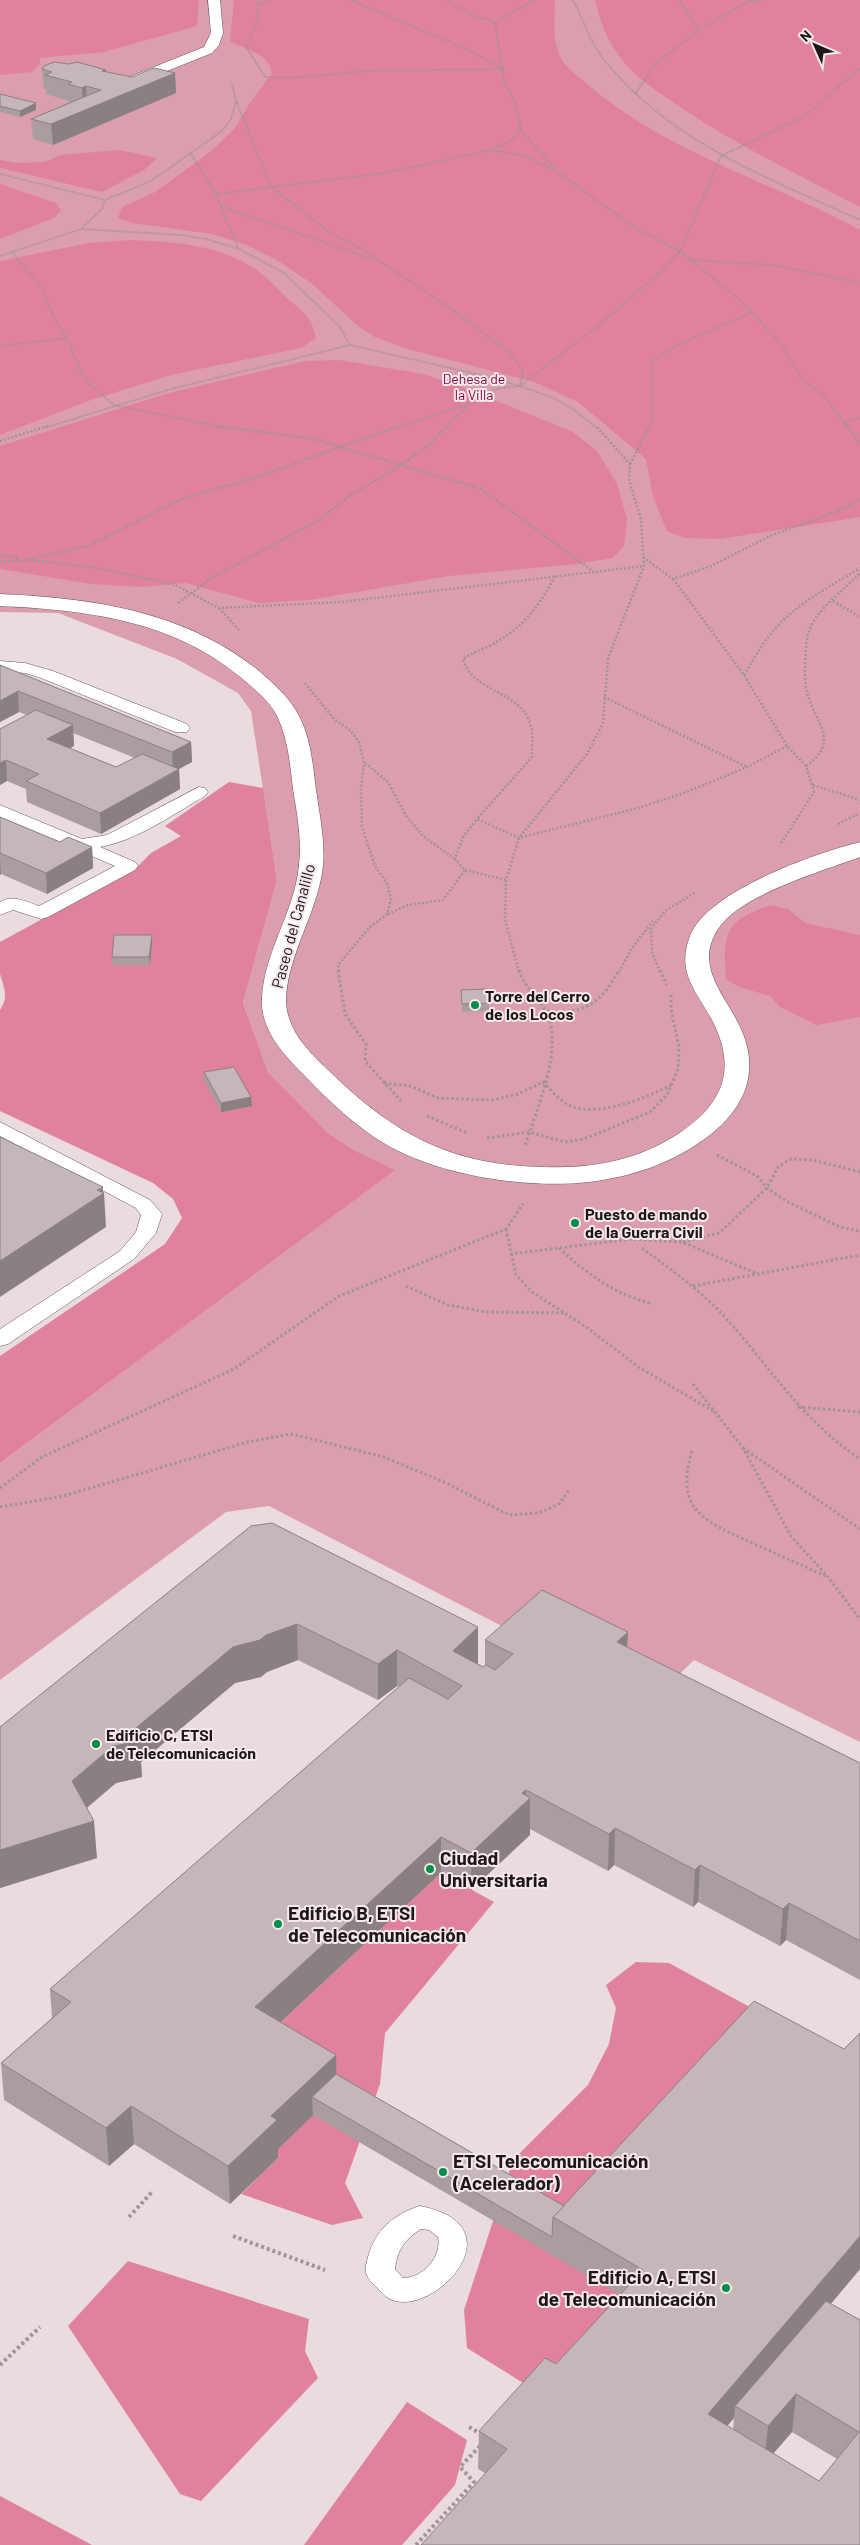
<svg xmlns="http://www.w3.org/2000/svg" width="860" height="2545" viewBox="0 0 860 2545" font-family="Barlow,sans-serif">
  <rect width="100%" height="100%" fill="#eadbde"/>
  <!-- green -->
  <path fill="#dc9ead" d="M0 0H860V1742L694 1660 655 1698 527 1639 269 1506 226 1512 0 1680V1463L394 1170 354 1150 328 1133 268 1072 243 1003 277 880 251 711 238 693 177 659 58 613 0 612Z"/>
  <!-- forest -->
  <g fill="#e0829b">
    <path d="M0 0H199L197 26 104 52 40 58V64L32 72 0 75Z"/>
    <path d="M234 0H555C555 22 551 43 564 63 569 70 580 77 586 83 662 150 771 182 860 230V517L720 539 685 538 667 531 653 497 646 459 578 402 534 382 404 348 375 337 359 327 311 283 277 260 246 245 212 234 132 223 118 218 122 207 155 192 210 152 235 128 248 106 272 73C269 53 245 50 230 41Z"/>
    <path d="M595 0H860V207C801 176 742 148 686 111 669 99 649 87 634 73 613 53 601 28 595 0Z"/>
    <path d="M119 150 157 158 144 170 102 192 0 168V160L18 163 45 162 60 155Z"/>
    <path d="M0 184 56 203 61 211 54 218 0 239Z"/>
    <path d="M130 240C175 242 220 244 258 271 268 278 277 288 286 297 303 312 311 315 316 338L301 348 171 375 91 400 0 435V261L89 243Z"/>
    <path d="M339 360 423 374 470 390 573 432 597 451 617 484 627 519 624 546 613 558 576 564 449 576 310 600 259 603 186 583 142 587 91 584 0 569V446L169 393 305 361Z"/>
    <path d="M229 782 263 788 277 880 243 1003 268 1072 328 1133 354 1150 395 1170 0 1463V1356L165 1244 182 1218 173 1199 153 1183 0 1111V1010C9 997 4 988 0 974 0 965 0 951 0 942L136 868 151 853 181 836 165 826Z"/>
    <path d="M771 905 788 909 805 923 860 935V1017L817 1025 780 1007 770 996 739 987 726 979C722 931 726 920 771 905Z"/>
    <path d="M441 1873 494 1902 385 2033 380 2084 345 2183 363 2218 332 2225 241 2194 278 2158 256 2045Z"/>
    <path d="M636 1962 669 1963 860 2067 641 2308 544 2396 467 2348 464 2310 513 2160 588 2085 609 2044 616 2008 606 1985Z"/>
    <path d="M128 2261 309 2319 305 2351 318 2378 201 2501 180 2494 68 2326Z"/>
    <path d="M407 2402 467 2440 455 2485 402 2545H304Z"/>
    <path d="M0 2496 92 2545H0Z"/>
  </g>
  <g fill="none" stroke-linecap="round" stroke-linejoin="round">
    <defs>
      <g id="lane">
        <path d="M208 0H220L223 33 219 45 212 53 137 83H129L127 80 129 77 204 47 211 33Z"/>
        <path d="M0 661 25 663 53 671 187 724 190 728 187 732H175L41 678 25 673 0 671Z"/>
        <path d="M199 787 205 788 208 792 205 796C172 815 138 840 100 847L135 862 138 866 135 870 48 917 41 919 13 910 0 915V902C13 894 26 902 39 906L115 866 0 817V805L82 839 107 835Z"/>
        <path d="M0 1122 150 1200 162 1214 156 1233 134 1259 8 1344 0 1346V1329L120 1251 136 1232 141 1215 136 1208 0 1136Z"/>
        <path d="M420 2206C529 2227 419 2333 382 2293 377 2287 367 2280 366 2272 365 2268 367 2261 368 2257 375 2230 394 2214 420 2206ZM421 2229 429 2230 438 2237C442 2257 423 2278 403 2278L395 2269C397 2250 405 2239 421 2229Z"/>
      </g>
      <path id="street" d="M0 594C92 598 185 611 259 671 274 684 290 698 299 716 311 739 313 766 316 790 320 816 325 841 323 866 318 912 288 953 286 999 286 1029 307 1050 327 1069 400 1141 462 1170 566 1167 608 1166 647 1155 681 1132 724 1103 737 1068 712 1020 696 990 676 973 690 936 707 891 816 853 860 842V857C823 871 739 895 718 929 695 964 722 992 737 1021 763 1069 746 1110 703 1140 670 1164 630 1177 589 1182 528 1189 441 1176 387 1145 356 1127 330 1102 305 1076 284 1055 260 1030 262 998 264 952 295 911 299 865 302 840 297 814 293 789 290 764 288 737 276 714 268 699 252 687 239 676 171 620 85 610 0 606Z"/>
    </defs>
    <!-- lane casing -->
    <use href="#lane" stroke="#625658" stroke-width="1"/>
    <!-- street casing -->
    <use href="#street" stroke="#625658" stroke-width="1"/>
    <!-- path-far3 -->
    <g stroke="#9f9496" stroke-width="2" stroke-dasharray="1 1" stroke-linecap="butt">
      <path d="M258 0V20L246 47 265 77 290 78 369 71 504 69"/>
      <path d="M350 0 466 49 504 69"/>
      <path d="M447 0 472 15 495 22 504 82 515 102 521 130 554 168"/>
      <path d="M573 0C583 19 591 44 605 61 671 142 768 178 860 220"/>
      <path d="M750 2 764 0"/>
      <path d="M259 5 269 0"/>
      <path d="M495 22 535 0"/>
      <path d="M699 30 751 0"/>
      <path d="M232 84 236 101 271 187 332 234 357 246 450 308 508 351 523 371 520 386"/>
      <path d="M635 94 657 62 699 30 679 0"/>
      <path d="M521 130 512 140 491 150 525 156 556 171 637 229 680 251 740 300 781 344 802 379 824 396 848 428"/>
      <path d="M191 154 216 194 238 248"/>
      <path d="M0 174 105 200"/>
      <path d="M216 194 386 173 491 150"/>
      <path d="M220 206 375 260"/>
      <path d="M82 228 102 209 105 200 151 181 222 131 231 119 236 102"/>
      <path d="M12 252 41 287 53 316 70 344 80 371 90 385 114 405 226 428"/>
      <path d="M0 256 81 229 180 235 206 239 239 249 284 273 339 326 350 345 171 389 44 428"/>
      <path d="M690 260 773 265 860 283"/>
      <path d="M350 345 498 379 549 396 572 408 597 428"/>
      <path d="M0 346 67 338"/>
      <path d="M843 423 860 418"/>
      <path d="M396 428 469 404 481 395 500 388 520 386 599 325 659 273 680 251 721 156 805 116 860 68"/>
      <path d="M446 428 467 406"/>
      <path d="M649 428 653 421 651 362 678 345 751 313"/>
    </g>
    <!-- path-far2 -->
    <g stroke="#9f9496" stroke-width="2.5" stroke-dasharray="2 2" stroke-linecap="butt">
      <path d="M216 426 314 439 481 489 594 572"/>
      <path d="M847 426 860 444"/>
      <path d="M0 441 48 426"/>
      <path d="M630 464 650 426"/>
      <path d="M0 555 19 558"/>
      <path d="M643 557 673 579 711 566 772 535 839 511 860 500"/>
      <path d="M30 560 97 568 175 585 219 608 341 602 644 566"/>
      <path d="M0 562 25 560 88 546 179 500 260 476 399 426"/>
      <path d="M555 576C539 607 522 629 491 645 481 650 472 653 463 659 471 690 515 691 528 718 534 730 532 744 532 757L477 819 519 838 638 808 684 793 747 767 787 746"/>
      <path d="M673 579 744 675 787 746 806 766 814 792 780 845"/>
      <path d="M833 601 860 617"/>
      <path d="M178 603 213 577 321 519 348 497 401 465 431 443 447 426"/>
      <path d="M219 608 239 630"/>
      <path d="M744 675C753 661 761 645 772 632 796 604 829 587 860 568"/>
      <path d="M305 683 334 719 350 730 359 742 364 762 361 789 362 827 375 866 387 883 391 899 387 914 369 928 338 965 339 972"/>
      <path d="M604 697 747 767"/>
      <path d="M365 763 388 782 406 816 423 836 455 859"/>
      <path d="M806 766C843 740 812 720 806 688 804 678 805 644 808 634 815 610 843 591 860 573"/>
      <path d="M813 785 860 800"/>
      <path d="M838 824 860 813"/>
      <path d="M465 870 506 880"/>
      <path d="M388 914 408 905 443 900 465 870 455 859 463 837 477 819"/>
      <path d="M519 972 505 920 506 880 519 838 587 754 603 723 608 658 644 566 641 519 629 480 630 464 596 426"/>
      <path d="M619 972 632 948 653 921"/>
      <path d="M660 972 652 952 651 929 665 911 696 892"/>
    </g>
    <!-- path-far1 -->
    <g stroke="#9f9496" stroke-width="3" stroke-dasharray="2.5 2.5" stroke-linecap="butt">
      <path d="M338 970 345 1014 366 1044 365 1061 401 1101"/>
      <path d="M519 970C524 987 538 996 546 1012 565 1047 536 1110 525 1146"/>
      <path d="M660 970 667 985"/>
      <path d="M547 1011C586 1014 600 1004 619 970"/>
      <path d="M384 1083 410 1086 438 1098 493 1100 518 1094 543 1082C552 1091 561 1103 573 1107 600 1116 647 1098 671 1085"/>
      <path d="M427 1116 467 1133"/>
      <path d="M487 1138 529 1132 565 1142 584 1139 650 1112 667 1095 678 1069 679 1047 671 1009V993"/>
      <path d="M717 1155 757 1176 767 1188 788 1202 840 1227 860 1231"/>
      <path d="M506 1229 516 1275 532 1292 586 1327 640 1368 715 1412"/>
      <path d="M683 1242 719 1233 767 1188 778 1167 791 1159 813 1160 860 1172"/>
      <path d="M559 1248C586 1273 614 1294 650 1303"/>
      <path d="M642 1248C670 1269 700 1290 724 1316 771 1368 800 1418 860 1459"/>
      <path d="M510 1254 631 1239 682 1242 758 1274"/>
      <path d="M406 1286 448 1305 487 1312 566 1313"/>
      <path d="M693 1286 860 1255"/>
      <path d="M693 1384 743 1448 791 1536 828 1577 860 1619"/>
      <path d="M798 1407 860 1412"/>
      <path d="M743 1448 860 1529"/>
      <path d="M692 1451C674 1511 705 1521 752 1543 777 1554 801 1565 826 1576"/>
      <path d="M0 1488 42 1457 234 1369 339 1296 506 1229 523 1204"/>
      <path d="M0 1507 63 1496 248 1442 291 1434 384 1457 444 1482 509 1515 539 1513 559 1504 569 1490"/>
    </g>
    <!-- path -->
    <g stroke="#9f9496" stroke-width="4" stroke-dasharray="3 3" stroke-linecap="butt">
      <path d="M129 2217 152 2192"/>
      <path d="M233 2236 325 2270"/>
      <path d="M0 2365 40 2327"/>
      <path d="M469 2427 481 2434"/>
      <path d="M416 2545 474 2482 460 2467 481 2445"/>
    </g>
    <!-- lane -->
    <use href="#lane" fill="#fff" fill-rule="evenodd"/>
    <!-- street -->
    <use href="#street" fill="#fff" fill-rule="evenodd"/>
  </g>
  <!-- wall -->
  <g fill="#a99d9f" fill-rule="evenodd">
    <path d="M42 69 106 70V72L132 77 175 73 176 93 53 145 33 139 31 119 69 103V101L46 94V89H44Z"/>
    <path d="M0 94 36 103V110L20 117 0 112Z"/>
    <path d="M0 665 191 742 192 762 179 769 180 789 101 834 27 802 26 789 7 781 0 785V729L27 715 19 712 0 722ZM73 733 135 758 116 767 70 748 74 746Z"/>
    <path d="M0 817 60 842 92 847 93 868 47 894 1 874 0 875Z"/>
    <path d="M152 943 150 965H112V957Z"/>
    <path d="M461 990 489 1003V1011L462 1012Z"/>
    <path d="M204 1072 252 1106 221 1112 204 1080Z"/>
    <path d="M251 1526 478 1627V1663L477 1664 483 1667 485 1666V1640L628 1632 627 1647 860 1763V1980L786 1940 780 1946 698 1902 693 1907 614 1865 608 1871 530 1829V1835L471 1890 441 1873 280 2022 336 2055V2074L564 2206 860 2269 831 2304 860 2320V2545L485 2473 478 2469 479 2431 556 2364 620 2295 313 2115 278 2149V2158L230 2204 134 2144 109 2166 4 2100 1 2063 52 2018 50 1989 399 1687 397 1686 378 1700 298 1660 267 1672 261 1677 235 1683 141 1762 142 1777 116 1783 87 1808 97 1858 0 1888V1727ZM734 2418 733 2430 727 2426ZM792 2432 837 2459 819 2481 773 2454Z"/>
  </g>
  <!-- shaded-wall -->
  <g fill="#8a8082">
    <path d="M175 73 176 93 53 145 51 124Z"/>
    <path d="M86 86 87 106 83 108 82 88Z"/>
    <path d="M36 103V110L20 117V111Z"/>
    <path d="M18 691 19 712 0 722V701Z"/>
    <path d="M73 725 74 746 49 759 47 739Z"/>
    <path d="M191 742 192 762 179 769 180 789 101 834 100 813 173 773 172 752Z"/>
    <path d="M6 760 7 781 0 785V763Z"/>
    <path d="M92 847 93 868 47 894 46 873Z"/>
    <path d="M0 860 1 874 0 875Z"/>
    <path d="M152 935V943L150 965 149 957Z"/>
    <path d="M251 1097 252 1106 221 1112V1103Z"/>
    <path d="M103 1187V1194L104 1193 106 1227 0 1297V1261Z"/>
    <path d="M297 1624 298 1660 267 1672 261 1677 235 1683 141 1762 142 1777 116 1783 74 1818 72 1781 233 1647Z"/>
    <path d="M478 1627V1663L457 1683 453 1651Z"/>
    <path d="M628 1632 626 1669 617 1642Z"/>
    <path d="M397 1650V1686L378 1700V1664Z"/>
    <path d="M526 1790 525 1803 530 1798V1835L471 1890V1853L522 1793Z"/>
    <path d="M94 1821 97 1858 0 1888V1850Z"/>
    <path d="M615 1828 614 1865 608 1871 609 1834Z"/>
    <path d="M441 1837V1873L256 2045 255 2007Z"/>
    <path d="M700 1865 698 1902 693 1907 695 1870Z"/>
    <path d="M789 1903 786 1940 780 1946 783 1909Z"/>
    <path d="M336 2055 337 2092 312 2097 313 2115 278 2149V2158L230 2204 228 2166 271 2116Z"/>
    <path d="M131 2106 134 2144 109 2166 106 2128Z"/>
    <path d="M860 2236V2269L741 2410 735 2406 734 2418 705 2452 708 2414Z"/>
    <path d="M796 2394 792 2432 764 2464 768 2426Z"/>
  </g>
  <!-- building -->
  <g fill="#c5b7b9" stroke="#8a8082">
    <path d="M54 62 69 64 77 62 106 70 102 71 132 77 154 68 175 73 51 124 31 119 101 90 86 86 82 88 68 84 72 82 45 75 52 72 42 69 44 66Z"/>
    <path d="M0 94 36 103 20 111 0 106Z"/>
    <path d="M0 665 191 742 172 752 18 691 0 701Z"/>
    <path d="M36 710 73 725 47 739 116 767 142 754 179 769 100 813 26 781 39 774 6 760 0 763V729Z"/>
    <path d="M0 817 60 842 68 837 92 847 46 873 0 853Z"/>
    <path d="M114 935H152L149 957H112Z"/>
    <path d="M488 989 489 1003 462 1004 461 990Z"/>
    <path d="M234 1067 251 1097 221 1103 204 1072Z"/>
    <path d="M0 1137 103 1187 97 1190 104 1193 0 1261Z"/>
    <path d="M272 1523 478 1627 453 1651 483 1667 486 1665 495 1670 513 1654 485 1640 542 1590 628 1632 617 1642 860 1763V1941L789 1903 783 1909 700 1865 695 1870 615 1828 609 1834 526 1790 522 1793 530 1798 471 1853 441 1837 255 2007 336 2055 271 2116 277 2120 228 2166 131 2106 106 2128 1 2063 71 2002 50 1989 409 1678 448 1699 462 1686 397 1650 378 1664 297 1624 266 1635 260 1640 233 1647 136 1728 140 1741 113 1746 72 1781 94 1821 0 1850V1727L251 1526Z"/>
    <path d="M754 2001 844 2049 860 2033V2236L708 2414 819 2481 859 2432 796 2394 768 2426 735 2406 826 2301 860 2320V2545H421L507 2449 479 2431 545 2358 556 2364 643 2270 553 2217Z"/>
    <path d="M336 2074 564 2206 553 2217 552 2237 312 2097Z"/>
  </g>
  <!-- markers -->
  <g fill="#008d4b" stroke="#f7e8ec" stroke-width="2">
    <circle cx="475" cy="1005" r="5"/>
    <circle cx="575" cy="1223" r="5"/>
    <circle cx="96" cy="1744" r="5"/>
    <circle cx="430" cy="1869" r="5"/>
    <circle cx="278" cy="1924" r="5"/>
    <circle cx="443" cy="2172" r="5"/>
    <circle cx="726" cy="2288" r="5"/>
  </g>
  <g text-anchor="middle" stroke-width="4" stroke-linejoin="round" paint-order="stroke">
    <!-- far-park labels -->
    <g font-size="14" fill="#7c073a" stroke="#f7e8ec">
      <text x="474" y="384">Dehesa de<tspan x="474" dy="16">la Villa</tspan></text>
    </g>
    <!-- street labels -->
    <g font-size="16" fill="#1c1718" stroke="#f7e8ec">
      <text transform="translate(293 926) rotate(-75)" y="6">Paseo del Canalillo</text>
    </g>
    <!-- poi labels -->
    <g font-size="16" font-weight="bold" fill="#1c1718" stroke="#f7e8ec" text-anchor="start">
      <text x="485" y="1002">Torre del Cerro<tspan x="485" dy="18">de los Locos</tspan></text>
      <text x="585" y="1220">Puesto de mando<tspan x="585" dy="18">de la Guerra Civil</tspan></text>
      <text x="106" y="1741">Edificio C, ETSI<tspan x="106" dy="18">de Telecomunicación</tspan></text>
    </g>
    <!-- near-poi labels -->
    <g font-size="19" font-weight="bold" fill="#1c1718" stroke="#f7e8ec" text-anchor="start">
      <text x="440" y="1865">Ciudad<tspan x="440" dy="22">Universitaria</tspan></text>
      <text x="288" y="1920">Edificio B, ETSI<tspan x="288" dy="22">de Telecomunicación</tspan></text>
      <text x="453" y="2168">ETSI Telecomunicación<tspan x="453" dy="22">(Acelerador)</tspan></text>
      <text x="716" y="2284" text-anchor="end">Edificio A, ETSI<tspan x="716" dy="22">de Telecomunicación</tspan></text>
    </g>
  </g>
  <!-- north arrow -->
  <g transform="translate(815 45) rotate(315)" stroke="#f7e8ec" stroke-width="4" paint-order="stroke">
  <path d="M0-4L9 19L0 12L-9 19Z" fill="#1c1718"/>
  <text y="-8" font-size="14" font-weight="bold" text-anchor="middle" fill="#1c1718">N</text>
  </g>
</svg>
